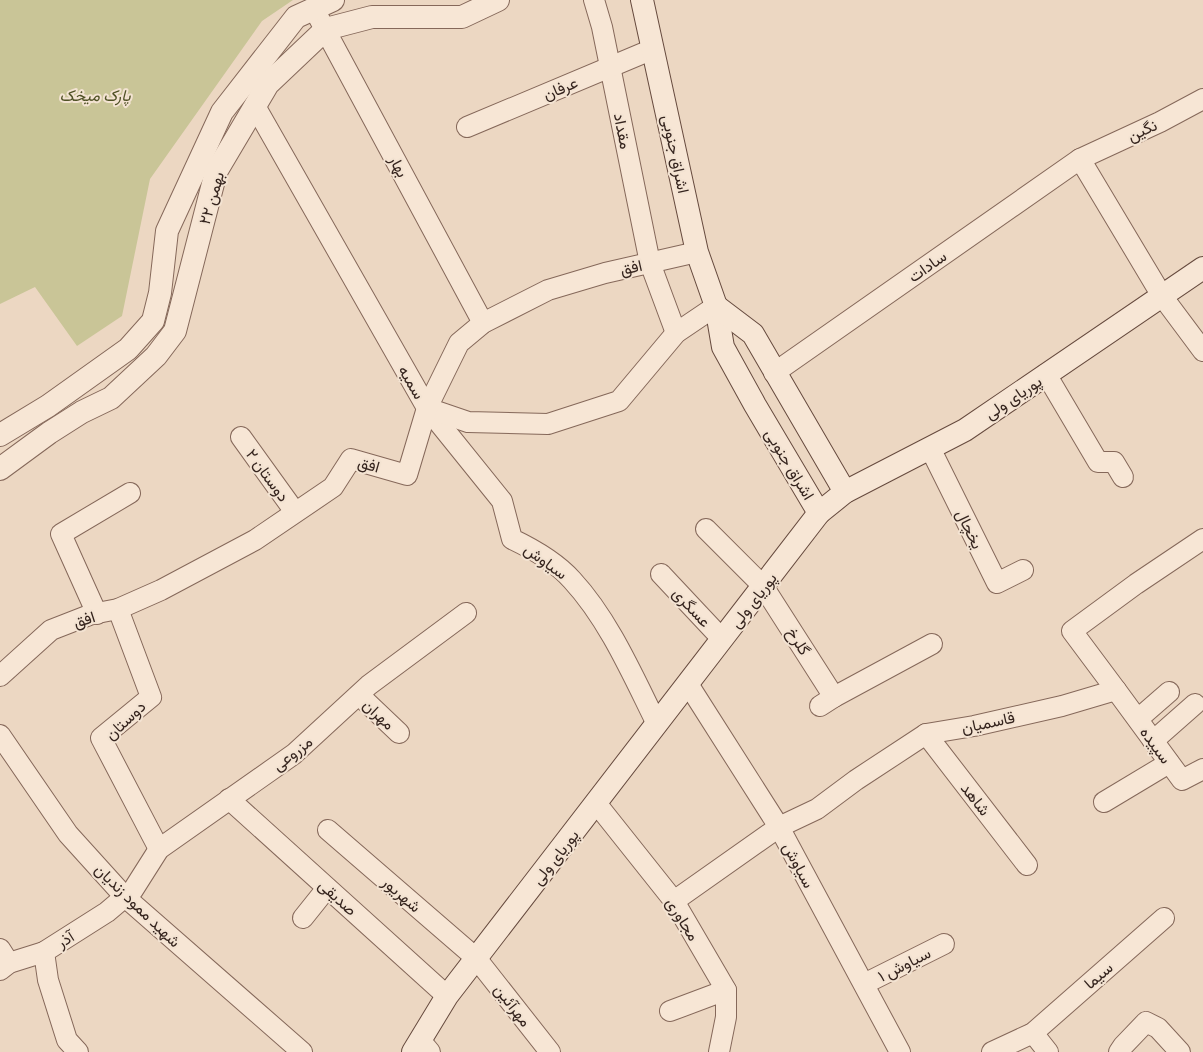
<svg xmlns="http://www.w3.org/2000/svg" width="1203" height="1052" viewBox="0 0 1203 1052" font-family="'Zilla Slab',Vazirmatn,serif">
  <rect width="100%" height="100%" fill="#ecd7c2"/>
  <!-- green -->
  <path fill="#c9c597" d="M0 0H293L262 21 150 179 122 316 77 346 35 287 0 304Z"/>
  <g fill="none" stroke-linecap="round" stroke-linejoin="round">
    <defs>
      <g id="minor">
        <path d="M594 0 602 27 650 263 676 333"/>
        <path d="M314 9 483 323"/>
        <path d="M255 106 427 408 502 501 512 539C533 549 556 562 572 580 609 620 633 676 657 724"/>
        <path d="M467 127 653 49"/>
        <path d="M1080 159 1162 296 1203 351"/>
        <path d="M774 373 1080 159 1160 122 1203 99"/>
        <path d="M1046 374 1098 462H1114L1123 477"/>
        <path d="M427 408 468 422 548 424 619 401 676 333 716 306"/>
        <path d="M241 437 295 512"/>
        <path d="M930 448 997 583 1023 570"/>
        <path d="M706 529 763 586 834 697"/>
        <path d="M661 574 722 639"/>
        <path d="M118 609 151 697 101 738 159 849"/>
        <path d="M97 614 61 534 130 493"/>
        <path d="M0 676 51 630 92 614 118 609 161 590 255 540 333 487 351 459 407 475 427 408 459 343 483 323 548 290 605 273 697 252"/>
        <path d="M688 684 779 827 900 1052"/>
        <path d="M1116 690 1182 780 1203 769"/>
        <path d="M359 695 399 733"/>
        <path d="M820 706 834 697 932 644"/>
        <path d="M1138 719 1169 692"/>
        <path d="M926 734 1027 865"/>
        <path d="M0 735 68 834 125 897 302 1052"/>
        <path d="M1153 741 1195 704"/>
        <path d="M229 799 447 996"/>
        <path d="M1104 802 1169 763"/>
        <path d="M596 803 674 901 726 990V1017L719 1052"/>
        <path d="M328 830 476 958 550 1052"/>
        <path d="M674 901 779 827 817 809 856 780 926 734 974 726 1062 706 1116 690 1072 631 1136 584 1203 539"/>
        <path d="M303 918 327 888"/>
        <path d="M0 949 9 963"/>
        <path d="M44 952 48 980 67 1040 78 1052"/>
        <path d="M0 970 9 963 44 952 107 912 133 890 159 849 294 754 369 685 466 613"/>
        <path d="M864 984 944 944"/>
        <path d="M670 1011 726 990"/>
        <path d="M1033 1033 1048 1052"/>
        <path d="M420 1040 430 1052"/>
        <path d="M992 1052 1033 1033 1164 918"/>
        <path d="M1119 1052 1123 1046 1146 1022 1158 1028 1180 1052"/>
      </g>
      <g id="tertiary">
        <path d="M0 435 48 406 128 349 153 321 160 293 167 231 222 112 296 17 333 0"/>
        <path d="M0 469 49 433 82 412 111 398 156 356 175 331 216 172 268 84 326 29 372 17H462L498 0"/>
      </g>
      <g id="secondary">
        <path d="M642 0 697 252 716 306 723 347 755 405 819 513"/>
        <path d="M716 306 753 334 845 492"/>
        <path d="M413 1052 447 996 819 513 845 492 965 430 1203 268"/>
      </g>
    </defs>
    <!-- minor casing -->
    <use href="#minor" stroke="#85685a" stroke-width="22"/>
    <!-- tertiary casing -->
    <use href="#tertiary" stroke="#85685a" stroke-width="24"/>
    <!-- secondary casing -->
    <use href="#secondary" stroke="#664a3e" stroke-width="24"/>
    <!-- minor -->
    <use href="#minor" stroke="#f7e6d5" stroke-width="20"/>
    <!-- tertiary -->
    <use href="#tertiary" stroke="#f7e6d5" stroke-width="22"/>
    <!-- secondary -->
    <use href="#secondary" stroke="#f7e6d5" stroke-width="22"/>
  </g>
  <g text-anchor="middle" stroke-width="4" stroke-linejoin="round" paint-order="stroke">
    <!-- street labels -->
    <g font-size="16" fill="#35241e" stroke="#f3e3d2">
      <text transform="translate(560 88) rotate(-23)" y="6">عرفان</text>
      <text transform="translate(1142 130) rotate(-25)" y="6">نگین</text>
      <text transform="translate(623 131) rotate(79)" y="6">مقداد</text>
      <text transform="translate(676 154) rotate(78)" y="6">اشراق جنوبی</text>
      <text transform="translate(399 166) rotate(62)" y="6">بهار</text>
      <text transform="translate(211 198) rotate(-74)" y="6">۲۲ بهمن</text>
      <text transform="translate(927 266) rotate(-35)" y="6">سادات</text>
      <text transform="translate(631 267) rotate(-13)" y="6">افق</text>
      <text transform="translate(412 382) rotate(60)" y="6">سمیه</text>
      <text transform="translate(1013 397) rotate(-34)" y="6">پوریای ولی</text>
      <text transform="translate(369 464) rotate(16)" y="6">افق</text>
      <text transform="translate(790 464) rotate(59)" y="6">اشراق جنوبی</text>
      <text transform="translate(268 475) rotate(54)" y="6">دوستان ۲</text>
      <text transform="translate(970 529) rotate(64)" y="6">یخچال</text>
      <text transform="translate(546 561) rotate(36)" y="6">سیاوش</text>
      <text transform="translate(753 600) rotate(-52)" y="6">پوریای ولی</text>
      <text transform="translate(692 607) rotate(47)" y="6">عسگری</text>
      <text transform="translate(84 619) rotate(-18)" y="6">افق</text>
      <text transform="translate(799 641) rotate(58)" y="6">گلرخ</text>
      <text transform="translate(379 714) rotate(43)" y="6">مهران</text>
      <text transform="translate(125 720) rotate(-43)" y="6">دوستان</text>
      <text transform="translate(988 722) rotate(-12)" y="6">قاسمیان</text>
      <text transform="translate(1156 745) rotate(54)" y="6">سپیده</text>
      <text transform="translate(292 753) rotate(-38)" y="6">مزروعی</text>
      <text transform="translate(976 799) rotate(52)" y="6">شاهد</text>
      <text transform="translate(555 857) rotate(-52)" y="6">پوریای ولی</text>
      <text transform="translate(799 865) rotate(62)" y="6">سیاوش</text>
      <text transform="translate(402 894) rotate(41)" y="6">شهریور</text>
      <text transform="translate(338 897) rotate(42)" y="6">صدیقی</text>
      <text transform="translate(138 905) rotate(44)" y="6">شهید ممود زندیان</text>
      <text transform="translate(683 919) rotate(58)" y="6">مجاوری</text>
      <text transform="translate(65 939) rotate(-32)" y="6">آذر</text>
      <text transform="translate(904 964) rotate(-27)" y="6">سیاوش ۱</text>
      <text transform="translate(1098 975) rotate(-41)" y="6">سیما</text>
      <text transform="translate(513 1005) rotate(52)" y="6">مهرآئین</text>
    </g>
    <!-- park labels -->
    <g font-size="16" font-style="italic" fill="#4f5125" stroke="#f3e3d2">
      <text x="95" y="101">پارک میخک</text>
    </g>
  </g>
</svg>
